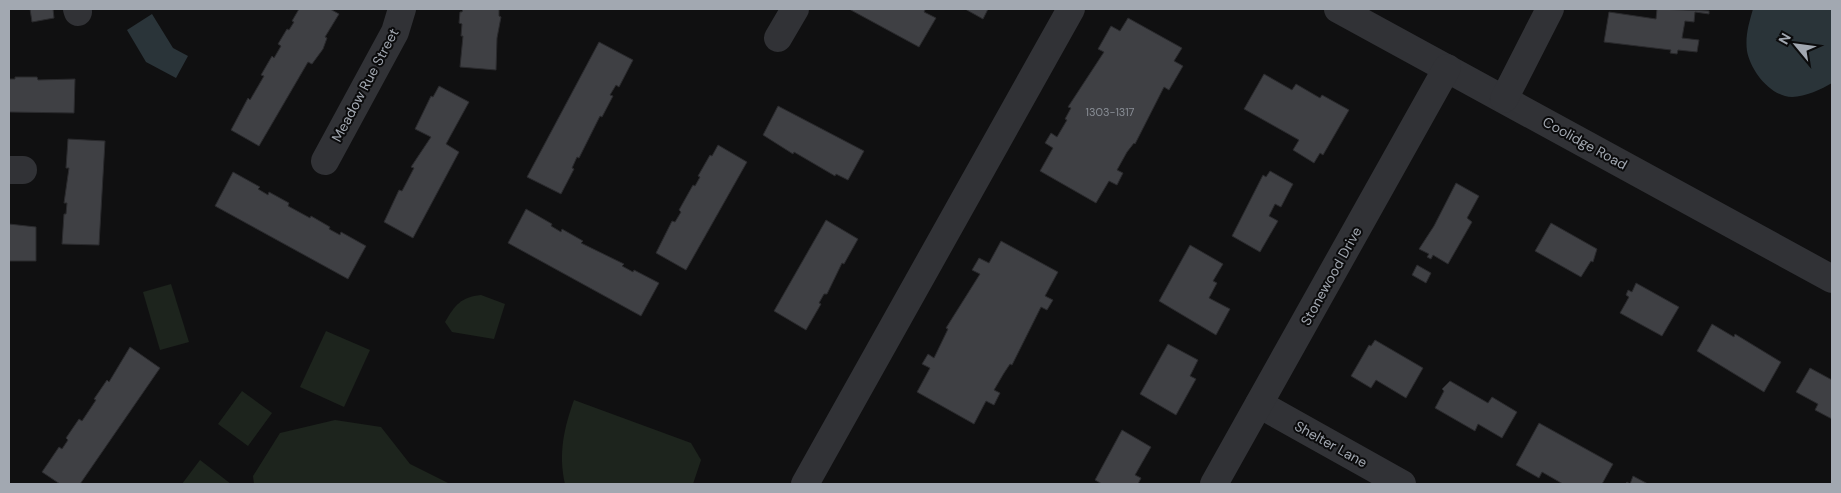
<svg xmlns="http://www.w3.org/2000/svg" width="1841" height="493" viewBox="0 0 1841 493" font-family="'DM Sans',sans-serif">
  <rect width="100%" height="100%" fill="#101011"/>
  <!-- green -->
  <g fill="#1d241d">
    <path d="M171 284 189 342 160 350 143 292Z"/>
    <path d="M481 295 505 304 494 339 452 332 445 322C455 305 461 297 481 295Z"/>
    <path d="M326 331 370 350 344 407 300 387Z"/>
    <path d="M242 391 272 413 248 446 218 424Z"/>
    <path d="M574 400 691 443 701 460 693 484H565C558 454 564 428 574 400Z"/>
    <path d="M335 420 381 427 410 464 450 484H254L253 476 280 433Z"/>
    <path d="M200 460 231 484H182Z"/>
  </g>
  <!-- water -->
  <g fill="#2a3439">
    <path d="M1753 9H1832V83C1820 90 1799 100 1785 96 1766 91 1750 68 1747 51 1745 36 1749 23 1753 9Z"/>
    <path d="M152 14 173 48 188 56 176 78 146 62 127 30Z"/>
  </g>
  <!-- building -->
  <g fill="#3f4044" stroke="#2a2a2d">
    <path d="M30 9H53L54 18 32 22Z"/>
    <path d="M299 9H330L339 14 325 37 327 38 323 49 312 64 308 62 259 146 231 130 248 98 250 100 264 76 261 75 272 56 274 58 281 46 278 44 287 29 289 30 294 22 292 21Z"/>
    <path d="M463 9H499V16L501 17 497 38 496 70 460 67 463 36H461L462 24 459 23 460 12H462Z"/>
    <path d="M849 9H923L925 10 924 12 936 18 919 47Z"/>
    <path d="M965 9H988L983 19Z"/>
    <path d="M1657 9 1709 11V14L1695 12 1694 22 1685 21 1682 38 1699 40 1697 52 1678 50 1677 54 1670 53 1671 50 1604 42 1609 12 1656 19Z"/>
    <path d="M1128 18 1182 48 1174 61 1183 66 1169 90 1164 87 1135 144 1134 143 1127 152 1117 170 1123 173 1117 185 1109 181 1096 203 1040 171 1053 148 1045 143 1051 133 1057 137 1067 120 1065 119 1071 108 1068 107 1104 52 1098 49 1111 26 1120 31Z"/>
    <path d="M599 42 633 60 619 87 616 85 610 95 613 96 602 117 600 116 579 158 577 157 572 168 574 169 561 194 527 177Z"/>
    <path d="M1264 74 1292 90 1296 84 1320 98 1322 95 1349 110 1323 155 1320 153 1314 163 1293 150 1299 140 1244 109Z"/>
    <path d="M15 77H37L38 80 75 79 74 113 9 112V79H15Z"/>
    <path d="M439 86 469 102 446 144 459 152 413 238 384 222 399 190 402 191 414 168 411 167 431 137 415 129 431 96 433 97Z"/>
    <path d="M778 106 864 151 848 180 836 174 835 176 794 152 793 154 763 135Z"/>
    <path d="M68 139 105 141 99 245 62 244 64 214H66L67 203H64L69 168H66Z"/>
    <path d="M718 145 747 162 686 270 656 253 672 221 675 222 681 212 679 210 693 185 695 186 700 177 698 176 710 155 712 156Z"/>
    <path d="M1270 171 1293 184 1281 207 1275 204 1269 216 1278 221 1260 252 1232 236 1263 175 1266 177Z"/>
    <path d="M233 172 260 187 258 189 268 195 269 192 289 203 288 206 310 218 311 216 330 227 329 229 340 235 341 232 366 246 348 279 215 206Z"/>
    <path d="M1456 183 1479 196 1467 218 1472 222 1448 264 1433 255 1431 259 1427 257 1429 254 1419 249 1434 226Z"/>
    <path d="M526 209 552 224 551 226 561 232 562 229 583 241 581 243 624 264 622 266 633 272 634 270 659 283 641 316 508 243Z"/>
    <path d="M826 220 858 239 844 264 842 263 827 294H824L819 303 821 304 806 330 774 311Z"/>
    <path d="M1551 223 1597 249 1593 262 1591 261 1581 277 1535 251Z"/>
    <path d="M9 224 36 227V261H9Z"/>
    <path d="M1001 241 1058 272 1045 296 1053 300 1047 310 1041 307 1012 365 1010 364 1004 373 994 390 1000 393 994 405 986 401 974 424 917 392 930 368 922 364 928 354 934 358 948 329 946 328 980 274 972 270 979 258 989 263Z"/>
    <path d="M1190 245 1223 264 1213 281 1217 283 1209 298 1230 309 1216 335 1159 301Z"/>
    <path d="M1417 265 1431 273 1426 283 1412 275Z"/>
    <path d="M1636 283 1679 307 1662 336 1620 313 1629 297 1626 295 1628 290 1632 292Z"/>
    <path d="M1712 324 1734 337 1735 334 1781 362 1764 392 1697 351Z"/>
    <path d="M1375 340 1423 368 1406 398 1376 380 1371 388 1351 376 1369 345 1371 346Z"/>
    <path d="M1168 344 1198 360 1190 376 1196 379 1176 415 1140 394Z"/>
    <path d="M130 347 160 368 80 484H60L42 472 59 447 62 449 68 440 66 438 79 419 82 421 96 400 94 399 107 380 109 382Z"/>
    <path d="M1810 368 1832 380V419L1815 410 1818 404 1796 392Z"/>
    <path d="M1450 381 1488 403 1492 397 1517 412 1502 438 1478 424 1475 431 1435 408 1444 391 1442 389Z"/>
    <path d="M1539 423 1613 464 1602 484H1563L1542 472 1539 478 1516 465Z"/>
    <path d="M1122 430 1151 447 1135 475 1141 478 1138 484H1102L1095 480Z"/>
    <path d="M1633 476 1648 484H1625L1627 482 1630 484Z"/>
  </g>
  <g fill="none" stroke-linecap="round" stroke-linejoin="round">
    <!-- minor -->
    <g stroke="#313236" stroke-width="28">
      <path d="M77 9 78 12"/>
      <path d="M1338 9 1832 279"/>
      <path d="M778 38 795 9"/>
      <path d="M1504 99 1550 9"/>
      <path d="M325 161 395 32 402 9"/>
      <path d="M9 170H23"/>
      <path d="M1259 404 1402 484"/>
      <path d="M805 484 1071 9"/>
      <path d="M1214 484 1447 68"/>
    </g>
  </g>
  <g text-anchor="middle" stroke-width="4" stroke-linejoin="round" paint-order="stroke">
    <!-- number labels -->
    <g font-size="11" fill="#898e96">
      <text x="1110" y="116">1303-1317</text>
    </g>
    <!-- street labels -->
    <g font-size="14" fill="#a2a8b1" stroke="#0b0b0c">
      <text transform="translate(365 85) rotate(-62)" y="5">Meadow Rue Street</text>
      <text transform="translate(1585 143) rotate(29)" y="5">Coolidge Road</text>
      <text transform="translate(1331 276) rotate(-61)" y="5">Stonewood Drive</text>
      <text transform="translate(1331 444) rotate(29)" y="5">Shelter Lane</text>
    </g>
  </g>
  <!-- border -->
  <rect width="1841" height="493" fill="none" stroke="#a2a8b1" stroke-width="20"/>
  <!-- north arrow -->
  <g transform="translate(1796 45) rotate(299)" stroke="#0b0b0c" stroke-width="4" paint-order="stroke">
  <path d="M0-4L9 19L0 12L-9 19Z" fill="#a2a8b1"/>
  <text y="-8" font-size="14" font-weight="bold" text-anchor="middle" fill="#a2a8b1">N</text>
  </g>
</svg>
